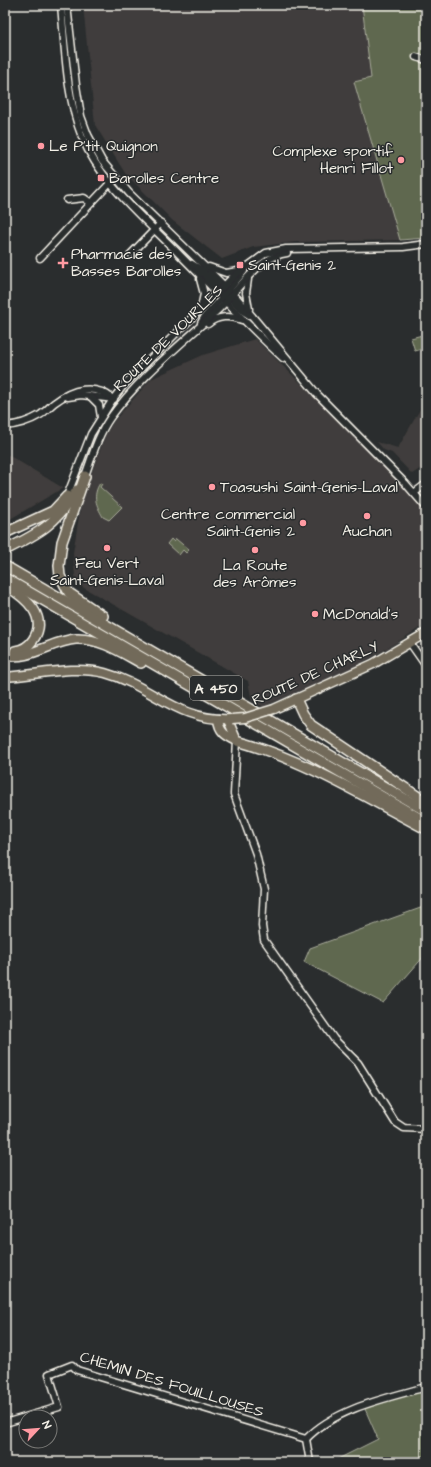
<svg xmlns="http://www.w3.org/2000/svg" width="431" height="1467" viewBox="0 0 431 1467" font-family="'Architects Daughter',sans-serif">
  <rect width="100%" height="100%" fill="#2a2d2e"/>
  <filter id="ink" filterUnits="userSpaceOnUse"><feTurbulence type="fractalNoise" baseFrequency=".025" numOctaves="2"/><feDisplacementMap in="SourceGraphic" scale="8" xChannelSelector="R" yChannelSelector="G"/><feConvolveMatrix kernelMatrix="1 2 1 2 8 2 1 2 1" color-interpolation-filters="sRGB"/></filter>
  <g filter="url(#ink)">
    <!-- built -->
    <g fill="#403d3c">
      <path d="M83 5H362L371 78 354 82 400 240 296 242 253 247 222 259 173 221 125 173 95 125Z"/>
      <path d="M255 339 338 419 370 453 385 465 418 500 426 512V624L388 648 352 668 263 707 252 701 248 681 79 585 75 576 73 553 82 498 106 434 114 421 151 379 203 355Z"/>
      <path d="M426 399V465L412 474 392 453 384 450 377 442 398 448Z"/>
      <path d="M5 453 63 488 5 522Z"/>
    </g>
    <!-- green -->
    <g fill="#5f684f" stroke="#aaac9c">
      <path d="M362 5H426V238L400 240 354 82 371 78Z"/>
      <path d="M426 334V348L415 351 411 338Z"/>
      <path d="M100 483 102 484 100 487 122 507 109 520 103 517C96 505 92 496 100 483Z"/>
      <path d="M171 539 174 542 176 539 189 550 186 553 183 550 179 555 167 544Z"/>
      <path d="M426 906V954L383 1003 304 962 310 948Z"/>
      <path d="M426 1385V1462H332L378 1439 362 1402 412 1392Z"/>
    </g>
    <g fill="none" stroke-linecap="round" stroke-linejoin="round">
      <defs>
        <g id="minor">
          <path d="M61 5C65 47 66 97 82 137 101 184 145 219 180 255 214 289 247 325 283 358"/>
          <path d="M67 5 76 85 81 116 88 135 102 161 129 193 237 298 317 394 405 483 426 507"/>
          <path d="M416 57 426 60"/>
          <path d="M67 200 84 198 91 203"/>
          <path d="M131 254 161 223"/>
          <path d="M40 258 112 181"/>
          <path d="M192 264 200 269 243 311 249 315"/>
          <path d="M209 267 226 273 238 271"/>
          <path d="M200 279 204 294 201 308"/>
          <path d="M248 279 246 293 249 309"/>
          <path d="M201 323 205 316 222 298 244 271"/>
          <path d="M208 324C217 316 230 315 242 320"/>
          <path d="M68 397 81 395 114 399"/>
          <path d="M91 397 99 405 101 417"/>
          <path d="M5 426C16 425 30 421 40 415 45 412 49 407 54 403 72 389 95 383 113 399"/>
          <path d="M85 476C92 457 98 435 110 418 140 376 183 343 220 308 235 293 247 274 265 262 272 257 279 254 287 253"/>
          <path d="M414 493 426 484"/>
          <path d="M67 496 91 434 113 399 124 385 233 277 266 253 286 249 403 247 426 244"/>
          <path d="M410 643 426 666"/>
          <path d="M237 741 234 794 256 854 264 889 262 926 264 940 334 1039 358 1063 395 1122 404 1128 426 1129"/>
          <path d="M5 1423 59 1407 49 1374 72 1365 77 1370 306 1439"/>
          <path d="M306 1439C336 1408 387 1398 426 1387"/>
          <path d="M306 1439 310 1462"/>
        </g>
        <g id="major">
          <path d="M5 677C37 675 74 665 105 673 153 686 177 722 232 719"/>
          <path d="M274 709 373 664 426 633"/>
          <path d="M218 719C219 732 226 736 237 741"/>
          <path d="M228 720 237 741"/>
        </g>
        <g id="highway">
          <path d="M85 476 62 542 59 566 60 576 69 593 103 616"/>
          <path d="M5 533 53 511 67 496"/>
          <path d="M5 550C40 533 56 524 77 490"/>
          <path d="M5 566 426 811"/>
          <path d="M5 578 426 822"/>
          <path d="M8 587C26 598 49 617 33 640 29 646 23 650 15 651"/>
          <path d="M5 654C27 662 53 640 76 639 100 638 121 652 141 663"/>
          <path d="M296 699 303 714 311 725 426 802"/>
          <path d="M237 741C303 759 365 797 426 829"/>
        </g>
      </defs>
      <!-- minor casing -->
      <use href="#minor" stroke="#f4f1e8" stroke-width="9"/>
      <!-- major casing -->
      <use href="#major" stroke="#f4f1e8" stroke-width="11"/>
      <!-- highway casing -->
      <use href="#highway" stroke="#f4f1e8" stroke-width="12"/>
      <!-- minor -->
      <use href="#minor" stroke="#2a2d2e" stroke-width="6"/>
      <!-- major -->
      <use href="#major" stroke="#726b5a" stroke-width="8"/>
      <!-- highway -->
      <use href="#highway" stroke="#726b5a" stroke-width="9"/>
      <defs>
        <path id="major-bridge" d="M232 719 245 718 274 709"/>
      </defs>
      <!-- major-bridge casing -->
      <use href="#major-bridge" stroke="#f4f1e8" stroke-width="11" stroke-linecap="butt"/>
      <!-- major-bridge -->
      <use href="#major-bridge" stroke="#726b5a" stroke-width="8"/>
    </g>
  </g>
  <!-- markers -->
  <g fill="#ff9aa2" stroke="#2a2d2e" stroke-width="1.5">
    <circle cx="41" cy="146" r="4"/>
    <circle cx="401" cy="160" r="4"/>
    <rect x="97" y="174" width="8" height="8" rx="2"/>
    <path d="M61 257h4v4h4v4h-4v4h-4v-4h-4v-4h4z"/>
    <rect x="236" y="261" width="8" height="8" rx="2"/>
    <circle cx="212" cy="487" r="4"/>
    <circle cx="367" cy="516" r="4"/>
    <circle cx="303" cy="523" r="4"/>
    <circle cx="107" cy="548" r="4"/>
    <circle cx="255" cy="550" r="4"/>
    <circle cx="315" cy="614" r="4"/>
  </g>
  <g text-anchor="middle" stroke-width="3" stroke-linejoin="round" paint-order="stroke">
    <!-- shield labels -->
    <rect fill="#2a2d2e" stroke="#b7b6b0" stroke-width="1" x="190" y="676" width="52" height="24" rx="3"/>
    <g font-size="14" font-weight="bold" fill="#f4f1e8">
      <text x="216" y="693">A 450</text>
    </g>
    <!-- poi labels -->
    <g font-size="15" fill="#f4f1e8" stroke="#2a2d2e" text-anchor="start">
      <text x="49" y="151">Le P'tit Quignon</text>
      <text x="393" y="156" text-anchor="end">Complexe sportif<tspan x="393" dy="17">Henri Fillot</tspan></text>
      <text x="109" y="183">Barolles Centre</text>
      <text x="71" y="259">Pharmacie des<tspan x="71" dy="17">Basses Barolles</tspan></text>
      <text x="248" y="270">Saint-Genis 2</text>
      <text x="220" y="492">Toasushi Saint-Genis-Laval</text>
      <text x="295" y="519" text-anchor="end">Centre commercial<tspan x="295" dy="17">Saint-Genis 2</tspan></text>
      <text x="367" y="536" text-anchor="middle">Auchan</text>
      <text x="107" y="568" text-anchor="middle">Feu Vert<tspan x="107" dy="17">Saint-Genis-Laval</tspan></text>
      <text x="255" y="570" text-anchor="middle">La Route<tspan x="255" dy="17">des Arômes</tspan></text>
      <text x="323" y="619">McDonald's</text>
    </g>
    <!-- street labels -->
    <g font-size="15" fill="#f4f1e8" stroke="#2a2d2e">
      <text transform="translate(168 338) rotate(-44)" y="5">ROUTE DE VOURLES</text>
      <text transform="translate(315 673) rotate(-24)" y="5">ROUTE DE CHARLY</text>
      <text transform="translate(172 1384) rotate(17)" y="5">CHEMIN DES FOUILLOUSES</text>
    </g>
  </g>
  <!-- margin -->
  <rect width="431" height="1467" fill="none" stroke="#2a2d2e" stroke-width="20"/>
  <rect x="10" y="10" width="411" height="1447" fill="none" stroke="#f4f1e8" stroke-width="1.5" filter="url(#ink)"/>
  <!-- north arrow -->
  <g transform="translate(38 1429) rotate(64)"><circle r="19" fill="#2a2d2e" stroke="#7b7b78"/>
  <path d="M0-3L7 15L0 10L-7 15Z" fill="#ff9aa2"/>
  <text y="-6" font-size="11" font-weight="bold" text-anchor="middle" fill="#f4f1e8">N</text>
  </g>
</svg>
